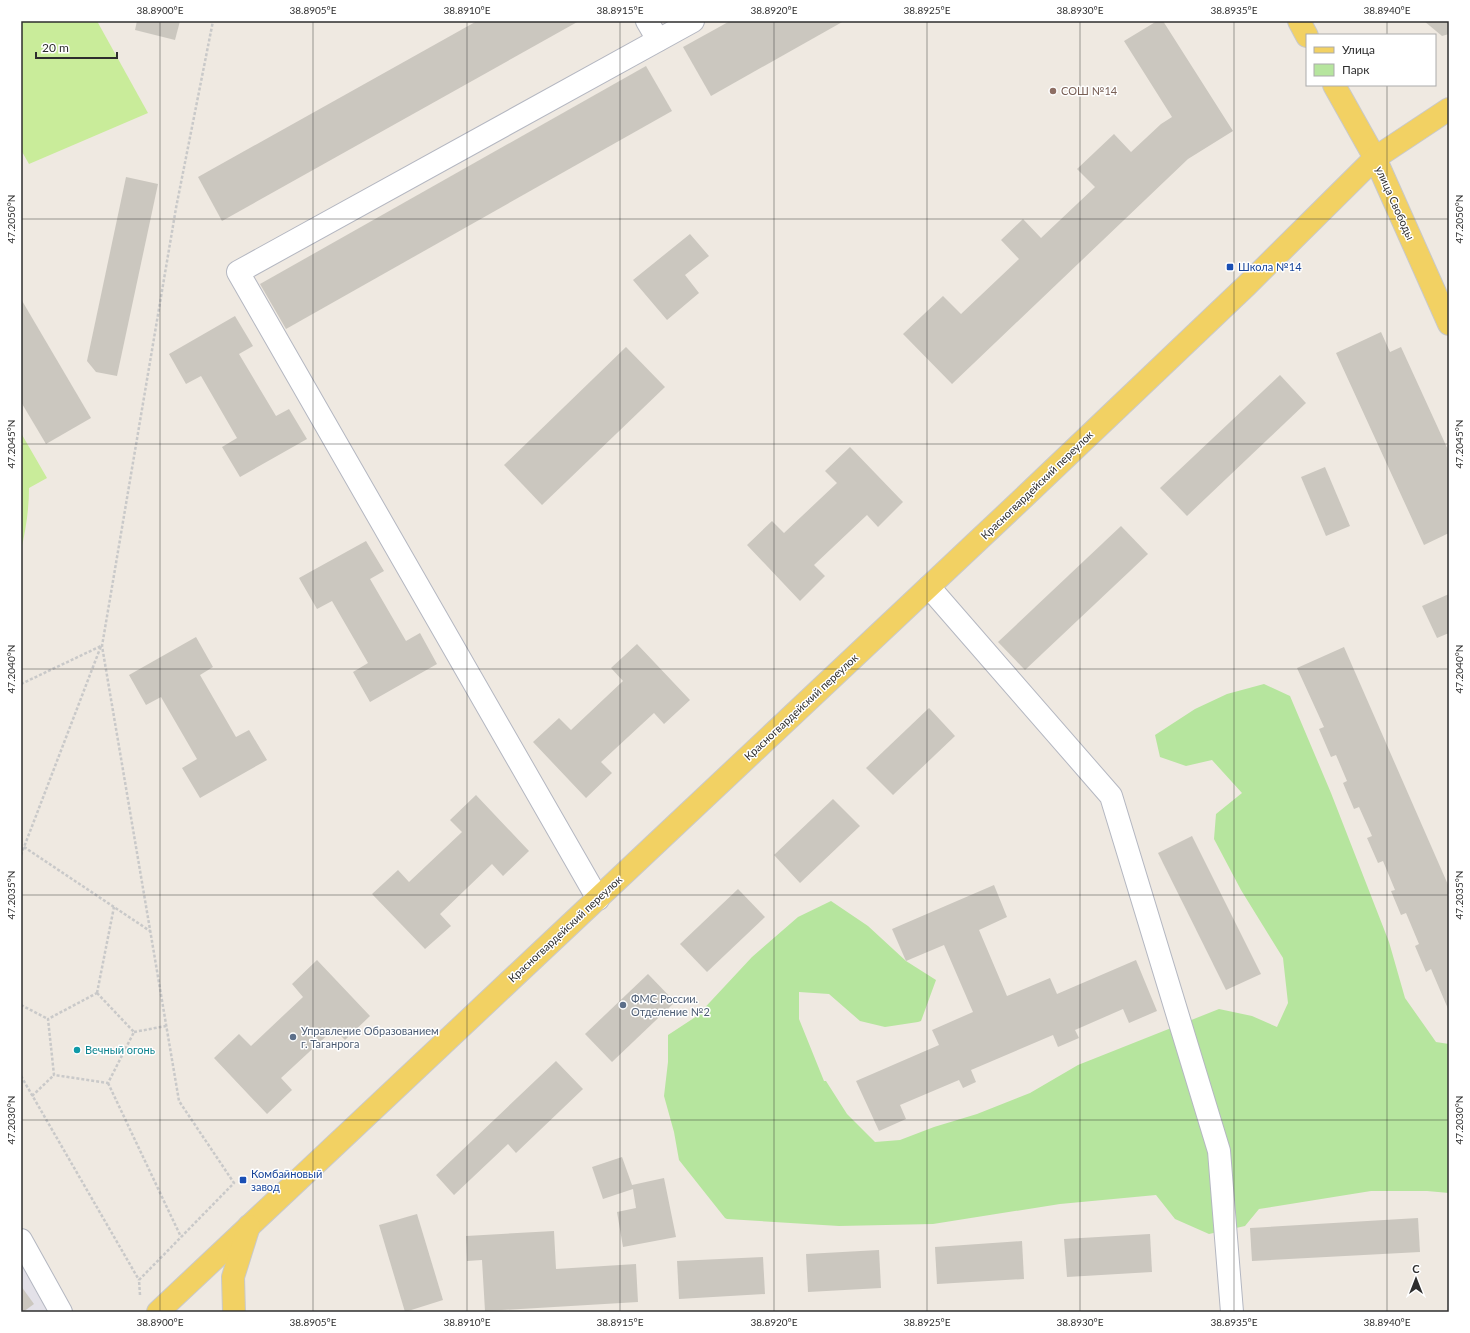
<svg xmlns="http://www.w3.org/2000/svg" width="1470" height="1333" viewBox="0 0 1470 1333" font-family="Lato,sans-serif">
  <rect width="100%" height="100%" fill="#efe9e1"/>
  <!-- industrial -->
  <path fill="#e3e1e8" d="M21 1261 53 1312H21Z"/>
  <!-- green -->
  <path fill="#b6e59e" d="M1264 684 1290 696 1331 793 1389 942 1405 998 1436 1042 1449 1044V1193L1427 1191H1371L1259 1209 1245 1226 1209 1234 1175 1219 1156 1195 1060 1204 933 1224 839 1226 727 1219 725 1218 679 1160 674 1132 664 1096 668 1062V1035L697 1016 752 957 798 917 831 901 868 926 906 961 936 980 921 1021 918 1022 885 1027 860 1021 829 994 799 992V1019L824 1081H826L847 1114 875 1142 900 1140 934 1127 977 1114 1030 1093 1078 1065 1219 1009 1252 1016 1277 1027 1288 1003 1283 958 1241 890 1214 839 1216 814 1242 793 1212 760 1186 766 1160 757 1155 735 1195 709 1227 694Z"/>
  <!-- pitch -->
  <g fill="#c9ec9a">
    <path d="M21 21H97L148 113 29 164 21 150Z"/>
    <path d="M21 433 47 478 29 488C29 509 26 529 21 550Z"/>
  </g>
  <!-- building -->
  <g fill="#cbc7bf">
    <path d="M137 21H180L175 40 135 30Z"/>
    <path d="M477 21H579L222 221 198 177Z"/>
    <path d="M730 21H844L711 96 683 47Z"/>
    <path d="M1157 21H1163L1233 131 1188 159 952 384 903 334 943 296 961 314 1019 259 1001 240 1023 219 1041 238 1095 187 1077 169 1114 134 1131 152 1161 124 1172 117 1124 41Z"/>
    <path d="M1424 21H1449V34L1442 36Z"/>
    <path d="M646 66 672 111 286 329 260 284Z"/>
    <path d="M126 177 158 184 117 376 96 372 87 361Z"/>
    <path d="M690 234 709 256 685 275 699 293 667 320 633 280Z"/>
    <path d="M21 299 91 418 46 444 21 402Z"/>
    <path d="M235 316 253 346 239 354 276 416 289 409 307 439 240 477 222 447 237 438 201 376 186 384 169 354Z"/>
    <path d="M1381 332 1390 352 1401 347 1449 452V533L1424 545 1336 353Z"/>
    <path d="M626 347 665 387 542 505 504 465Z"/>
    <path d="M1280 375 1306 403 1187 516 1160 488Z"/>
    <path d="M850 447 903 502 878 527 867 515 814 565 825 576 800 601 747 545 772 521 784 533 837 483 825 471Z"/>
    <path d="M1325 467 1350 526 1326 536 1301 477Z"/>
    <path d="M1121 526 1148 554 1025 670 998 642Z"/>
    <path d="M366 541 384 571 370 579 406 641 420 633 437 664 370 702 353 672 368 663 332 601 317 609 299 578Z"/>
    <path d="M1449 594V633L1437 638 1422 606Z"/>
    <path d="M196 637 213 667 200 675 236 737 249 730 267 760 200 798 182 768 197 759 161 697 146 705 129 675Z"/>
    <path d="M637 644 690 700 664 724 654 713 601 762 612 773 586 798 533 742 559 718 571 730 623 681 611 668Z"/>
    <path d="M1344 647 1449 887V1011L1431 969 1426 972 1415 946 1419 944 1406 913 1401 915 1391 891 1395 890 1383 861 1378 863 1367 838 1372 836 1359 807 1354 809 1343 783 1347 781 1336 755 1331 757 1319 729 1324 727 1297 668Z"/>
    <path d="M929 708 955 736 893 795 866 768Z"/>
    <path d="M476 795 529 851 503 876 492 864 440 914 451 926 425 949 372 894 398 870 409 882 462 832 450 820Z"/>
    <path d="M833 799 860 826 800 883 774 855Z"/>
    <path d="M1192 836 1261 974 1226 990 1158 853Z"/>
    <path d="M994 885 1007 917 979 930 1007 996 1050 978 1057 994 1136 960 1157 1011 1129 1023 1123 1009 1075 1030 1079 1038 1058 1047 1053 1035 971 1070 976 1082 963 1088 959 1080 900 1105 906 1119 879 1131 856 1081 939 1045 932 1030 973 1012 944 945 906 961 892 929Z"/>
    <path d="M738 889 765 917 707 972 680 944Z"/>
    <path d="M317 960 370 1016 345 1040 334 1029 281 1078 292 1090 267 1114 214 1058 239 1034 251 1046 303 997 292 984Z"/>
    <path d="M648 974 675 1002 612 1062 585 1034Z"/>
    <path d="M556 1061 583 1089 516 1153 508 1144 454 1195 436 1175Z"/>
    <path d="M622 1157 632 1185 664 1178 676 1237 623 1247 617 1212 636 1208 633 1189 603 1199 592 1167Z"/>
    <path d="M417 1214 443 1300 405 1312 379 1225Z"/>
    <path d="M1418 1218 1420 1252 1252 1261 1250 1228Z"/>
    <path d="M554 1231 556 1269 636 1264 638 1302 485 1311 482 1260 467 1261 466 1236Z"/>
    <path d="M1150 1234 1152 1272 1067 1277 1064 1239Z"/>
    <path d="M1022 1241 1024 1279 937 1284 935 1247Z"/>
    <path d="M879 1250 881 1288 808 1292 806 1254Z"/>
    <path d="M763 1257 765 1294 679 1299 677 1261Z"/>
    <path d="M21 1286 34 1304 23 1312H21Z"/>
  </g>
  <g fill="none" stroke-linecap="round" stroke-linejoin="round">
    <defs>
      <g id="minor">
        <path d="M647 21 658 40"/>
        <path d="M929 587 1111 796 1219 1151 1232 1312"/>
        <path d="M598 899 238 272 693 21"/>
        <path d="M21 1240 61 1312"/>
      </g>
      <g id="major">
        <path d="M1299 21 1307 36"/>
        <path d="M1334 85 1375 158 1449 324"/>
        <path d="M158 1312 1019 502 1246 286 1375 158 1449 109"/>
        <path d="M234 1312 233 1277 249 1226"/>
      </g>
    </defs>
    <!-- minor casing -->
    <use href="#minor" stroke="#b4b7c1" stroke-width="24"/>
    <!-- major casing -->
    <use href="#major" stroke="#c9c9c9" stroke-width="24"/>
    <!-- path -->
    <g stroke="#c9c9c9" stroke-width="2.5" stroke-dasharray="3 2" stroke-linecap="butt">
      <path d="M21 684 101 646"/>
      <path d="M24 847 150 931"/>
      <path d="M21 855 101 646"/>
      <path d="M97 993 134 1032 108 1083 54 1075 48 1019Z"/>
      <path d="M97 993 114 907"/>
      <path d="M21 1005 48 1019"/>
      <path d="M134 1032 166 1026"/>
      <path d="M21 1076 139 1280"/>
      <path d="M108 1083 181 1237"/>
      <path d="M32 1096 54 1075"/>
      <path d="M140 1295 139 1280 234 1183 179 1101 102 646 176 208 213 21"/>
    </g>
    <!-- minor -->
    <use href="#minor" stroke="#fff" stroke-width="22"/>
    <!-- major -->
    <use href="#major" stroke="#f2d163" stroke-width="22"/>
  </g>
  <!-- ticks -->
  <path fill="none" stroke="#2e2e2e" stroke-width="1" stroke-opacity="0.45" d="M160 21V1312M313 21V1312M467 21V1312M620 21V1312M774 21V1312M927 21V1312M1080 21V1312M1234 21V1312M1387 21V35M1387 85V1312M21 219H1449M21 444H1449M21 669H1449M21 895H1449M21 1120H1449"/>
  <!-- markers -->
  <circle fill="#8d6e63" stroke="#fff" stroke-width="1.5" cx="1053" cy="91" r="4"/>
  <g fill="#1a4fb4" stroke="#fff" stroke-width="1.5">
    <rect x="1226" y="263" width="8" height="8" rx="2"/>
    <rect x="239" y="1176" width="8" height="8" rx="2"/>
  </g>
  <g fill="#5c6f8a" stroke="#fff" stroke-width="1.5">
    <circle cx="623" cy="1005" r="4"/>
    <circle cx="293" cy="1037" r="4"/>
  </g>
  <circle fill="#0f9aa8" stroke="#fff" stroke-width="1.5" cx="77" cy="1050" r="4"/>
  <g text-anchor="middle" stroke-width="3" stroke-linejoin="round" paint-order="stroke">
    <!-- education labels -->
    <g font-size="11" fill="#785e54" stroke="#fff" text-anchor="start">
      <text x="1061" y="95">СОШ №14</text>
    </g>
    <!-- street labels -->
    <g font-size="11" fill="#2e2e2e" stroke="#fff">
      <text transform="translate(1395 203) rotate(66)" y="4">улица Свободы</text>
      <text transform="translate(1037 485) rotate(-44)" y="4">Красногвардейский переулок</text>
      <text transform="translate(801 707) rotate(-43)" y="4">Красногвардейский переулок</text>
      <text transform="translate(565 929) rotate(-43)" y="4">Красногвардейский переулок</text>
    </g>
    <!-- transit labels -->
    <g font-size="11" fill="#164399" stroke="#fff" text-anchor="start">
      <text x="1238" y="271">Школа №14</text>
      <text x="251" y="1178">Комбайновый<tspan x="251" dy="13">завод</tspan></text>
    </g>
    <!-- service labels -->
    <g font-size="11" fill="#4e5e75" stroke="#fff" text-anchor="start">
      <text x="631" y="1003">ФМС России.<tspan x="631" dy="13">Отделение №2</tspan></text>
      <text x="301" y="1035">Управление Образованием<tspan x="301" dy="13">г. Таганрога</tspan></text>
    </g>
    <!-- culture labels -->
    <g font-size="11" fill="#0d838f" stroke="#fff" text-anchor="start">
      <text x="85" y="1054">Вечный огонь</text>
    </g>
  </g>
  <!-- border -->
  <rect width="1470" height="1333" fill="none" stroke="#ffffff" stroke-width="44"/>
  <!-- legend -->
  <rect x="1306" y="34" width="130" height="52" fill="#ffffff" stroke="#ababab"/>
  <rect x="1314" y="47" width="20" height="6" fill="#f2d163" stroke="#ababab"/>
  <text x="1342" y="54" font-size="12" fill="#2e2e2e">Улица</text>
  <rect x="1314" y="64" width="20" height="12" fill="#b6e59e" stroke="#ababab"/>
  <text x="1342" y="74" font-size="12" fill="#2e2e2e">Парк</text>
  <!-- north arrow -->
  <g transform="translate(1416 1279)" stroke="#ffffff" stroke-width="3" paint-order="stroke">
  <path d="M0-3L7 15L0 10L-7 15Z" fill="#2e2e2e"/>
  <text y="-6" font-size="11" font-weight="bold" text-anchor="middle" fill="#2e2e2e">С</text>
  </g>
  <!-- scale -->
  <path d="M36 52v6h81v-6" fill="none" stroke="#2e2e2e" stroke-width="2"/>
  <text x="42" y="52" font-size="12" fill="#2e2e2e" stroke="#ffffff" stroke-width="3" paint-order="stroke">20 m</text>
  <rect x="22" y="22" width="1426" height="1289" fill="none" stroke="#2e2e2e" stroke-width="1.5"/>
  <g font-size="10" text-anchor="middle" fill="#2e2e2e">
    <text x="160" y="14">38.8900°E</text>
    <text x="313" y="14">38.8905°E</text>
    <text x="467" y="14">38.8910°E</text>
    <text x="620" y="14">38.8915°E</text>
    <text x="774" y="14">38.8920°E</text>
    <text x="927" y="14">38.8925°E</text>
    <text x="1080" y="14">38.8930°E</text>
    <text x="1234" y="14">38.8935°E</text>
    <text x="1387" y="14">38.8940°E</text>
    <text transform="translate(11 219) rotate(-90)" y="4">47.2050°N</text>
    <text transform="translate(1459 219) rotate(-90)" y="4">47.2050°N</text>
    <text transform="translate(11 444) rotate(-90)" y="4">47.2045°N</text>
    <text transform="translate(1459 444) rotate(-90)" y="4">47.2045°N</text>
    <text transform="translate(11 669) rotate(-90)" y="4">47.2040°N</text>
    <text transform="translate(1459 669) rotate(-90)" y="4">47.2040°N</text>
    <text transform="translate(11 895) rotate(-90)" y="4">47.2035°N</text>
    <text transform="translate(1459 895) rotate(-90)" y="4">47.2035°N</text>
    <text transform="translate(11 1120) rotate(-90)" y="4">47.2030°N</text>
    <text transform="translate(1459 1120) rotate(-90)" y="4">47.2030°N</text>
    <text x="160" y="1326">38.8900°E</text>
    <text x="313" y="1326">38.8905°E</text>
    <text x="467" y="1326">38.8910°E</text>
    <text x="620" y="1326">38.8915°E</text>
    <text x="774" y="1326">38.8920°E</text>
    <text x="927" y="1326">38.8925°E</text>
    <text x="1080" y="1326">38.8930°E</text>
    <text x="1234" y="1326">38.8935°E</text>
    <text x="1387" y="1326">38.8940°E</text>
  </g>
</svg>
